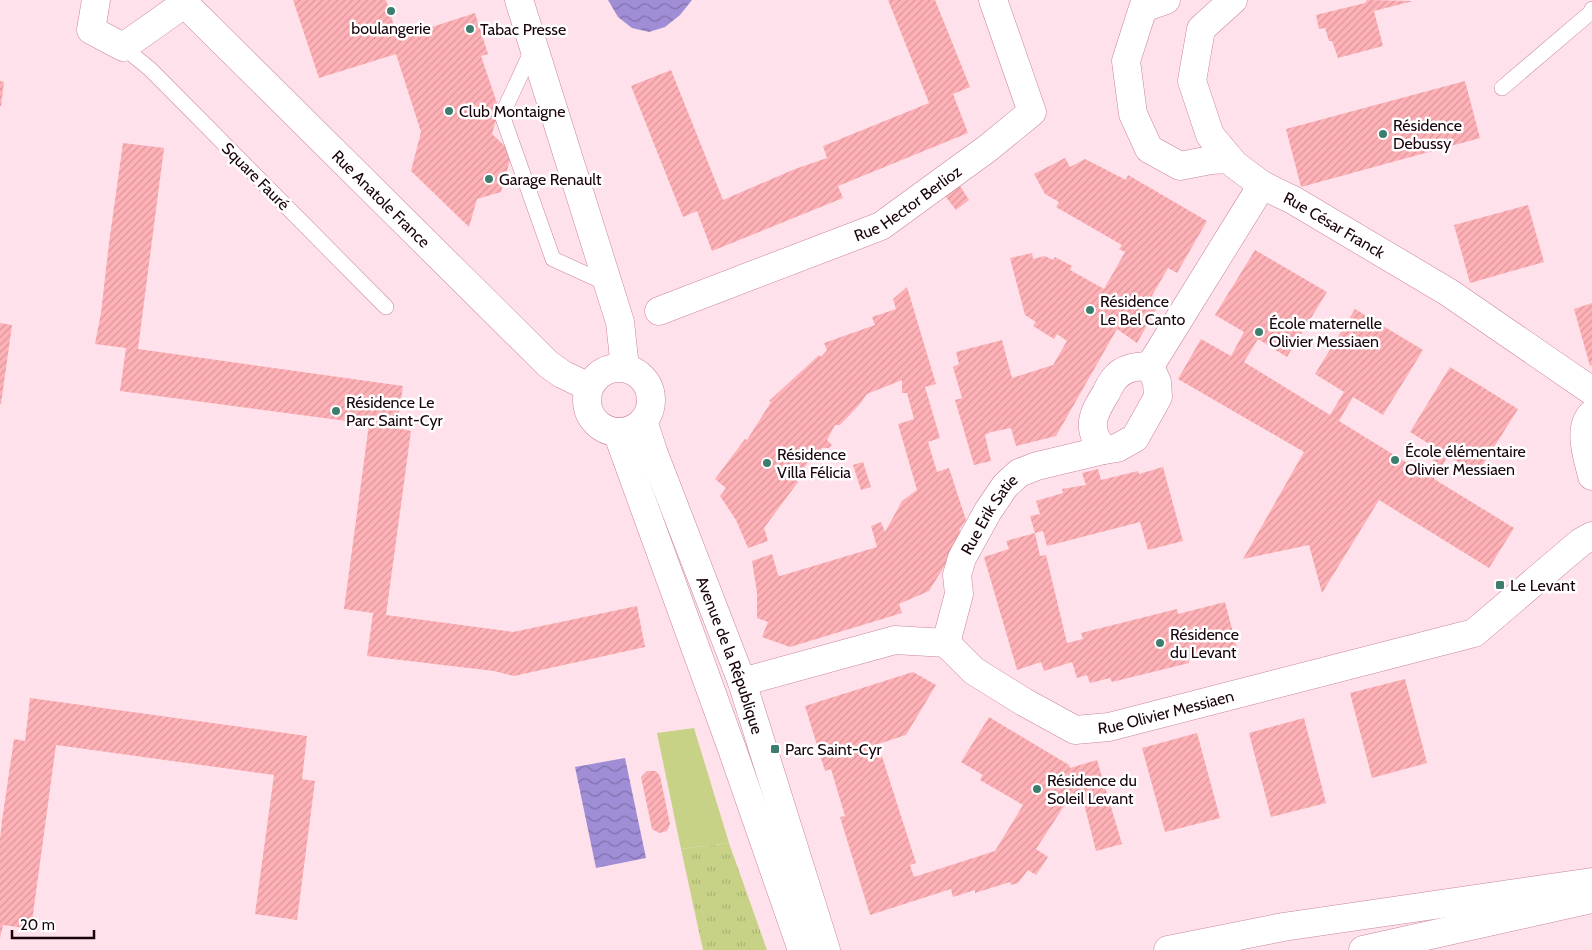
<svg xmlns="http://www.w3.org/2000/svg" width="1592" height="950" viewBox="0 0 1592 950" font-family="Cabin,sans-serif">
  <defs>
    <pattern id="grass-tufts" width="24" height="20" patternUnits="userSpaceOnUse" patternTransform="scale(1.25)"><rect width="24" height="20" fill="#c8d287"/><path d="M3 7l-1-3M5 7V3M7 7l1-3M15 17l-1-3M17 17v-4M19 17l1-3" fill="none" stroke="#abb373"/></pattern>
    <pattern id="water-waves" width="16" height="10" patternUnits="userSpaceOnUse" patternTransform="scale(1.25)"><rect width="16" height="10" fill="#9f8dd6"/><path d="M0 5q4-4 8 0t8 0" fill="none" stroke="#8171ac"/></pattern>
    <pattern id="building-hatch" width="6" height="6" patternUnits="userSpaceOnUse" patternTransform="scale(1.25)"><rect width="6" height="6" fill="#feb1b6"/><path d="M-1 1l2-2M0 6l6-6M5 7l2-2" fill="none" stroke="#d9979b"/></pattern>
  </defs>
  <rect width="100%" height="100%" fill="#ffe1eb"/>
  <!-- grass -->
  <path fill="url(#grass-tufts)" d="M729 843 767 950H703L681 849Z"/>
  <!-- garden -->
  <path fill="#c8d287" d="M694 728 729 843 681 849 657 733Z"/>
  <!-- water -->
  <g fill="url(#water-waves)">
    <path d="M608 0H692L680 15 665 27 649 32 632 28 618 17Z"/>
    <path d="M625 758 646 858 596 868 575 767Z"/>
  </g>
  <!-- building -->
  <g fill="url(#building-hatch)">
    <path d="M293 0H386L398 38 475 13 488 54 481 56 499 109 492 134 512 153 501 192 477 199 469 227 411 171 421 132 396 54 319 78Z"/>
    <path d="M888 0H935L970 87 953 94 968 133 838 186 843 198 712 251 697 211 683 217 631 86 671 70 723 200 795 169 827 158 823 146 929 103Z"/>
    <path d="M1367 0 1413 1 1374 11 1383 46 1338 58 1332 41H1329L1325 28 1319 29 1316 15 1365 3Z"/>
    <path d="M0 81 4 82 1 106H0Z"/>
    <path d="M1465 81 1480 138 1301 187 1286 129Z"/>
    <path d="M123 143 164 148 138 349 403 386 397 428 411 431 386 615 513 632 637 606 645 647 514 676 494 671 367 656 373 613 344 609 369 424 120 391 126 348 95 344 101 313 109 243Z"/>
    <path d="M1065 158 1070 167 1085 159 1126 180 1128 175 1207 221 1177 273 1168 268 1149 301 1158 306 1137 343 1117 329 1056 436 1016 446 1011 428 991 432 985 435 991 461 974 465 955 400 962 398 953 367 959 364 956 352 1002 340 1012 378 1053 365 1067 341 1057 334 1054 339 1033 326 1036 322 1025 315 1010 258 1032 253 1033 259 1045 256 1053 260 1055 257 1072 266 1070 270 1104 289 1125 252 1119 249 1122 245 1056 207 1059 202 1045 194 1034 174Z"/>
    <path d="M960 186 969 200 956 210 945 196Z"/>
    <path d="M1528 205 1544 262 1470 283 1454 225Z"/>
    <path d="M1255 250 1327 292 1287 357 1258 339 1244 362 1330 415 1344 392 1315 374 1355 309 1423 350 1383 415 1353 397 1339 421 1425 474 1439 450 1410 432 1450 367 1518 409 1477 474 1448 456 1434 479 1514 528 1489 568 1379 500 1322 593 1309 545 1243 559 1304 452 1178 379 1201 339 1231 356 1244 332 1215 315Z"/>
    <path d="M907 287 936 384 925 387 940 438 928 442 937 472 949 468 966 520 959 530 965 533 929 591 899 604 902 613 790 647 762 637 768 622 757 618V593L752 561 772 554 778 575 780 576 877 547 871 526 881 522 885 532 902 501 917 490 898 424 914 419 907 393H902V380L867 394 860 404 840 425H835L827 440 832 445 829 448H822L815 458H811L797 477 798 482 764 528 768 541 748 548 736 520 720 496 726 488 715 479 745 439 747 440 771 402 769 401 819 355 821 357 827 350 824 343 875 325 872 317 896 309 893 299Z"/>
    <path d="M1592 303V365L1590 366 1574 309Z"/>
    <path d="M0 323 12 325 1 404H0Z"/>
    <path d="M863 462 871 487 861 490 853 465Z"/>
    <path d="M1163 467 1183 541 1148 550 1140 522 1047 546 1043 531 1035 533 1030 516 1040 514 1036 501 1063 493 1062 489 1086 485 1082 473 1098 469 1101 480 1138 471 1139 474Z"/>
    <path d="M1035 533 1040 556 1046 555 1067 643 1083 639 1081 633 1177 609 1178 614 1225 602 1237 648 1189 660V663L1112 682 1110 678 1090 683 1087 675 1077 678 1072 662 1044 671 1041 662 1017 670 984 557 1009 549 1006 541Z"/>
    <path d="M913 672 936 685 906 735 878 744 916 863 910 865 914 877 995 851 1023 805 980 780 983 775 961 762 989 717 1069 765 1070 768 1097 760 1122 844 1096 851 1083 800 1064 806 1036 849 1048 857 1036 875 1028 870 1018 883 1011 885 1010 882 975 893V890L953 897 951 889 870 915 840 817 845 816 831 769 825 771 805 706Z"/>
    <path d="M1405 679 1427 763 1372 778 1350 693Z"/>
    <path d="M30 698 307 736 302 779 315 781 297 920 255 914 274 775 56 745 31 929 3 925 0 938V839L2 821 14 739 25 741Z"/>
    <path d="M1304 718 1326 803 1271 817 1249 733Z"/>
    <path d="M1197 733 1220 818 1165 832 1142 748Z"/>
    <path d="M647 771H656L660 776 670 824 667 831 659 833 652 829 641 777Z"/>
  </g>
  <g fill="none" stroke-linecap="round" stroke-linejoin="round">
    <defs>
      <g id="service">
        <path d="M123 47 150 69 386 307"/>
        <path d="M533 48 502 115 553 259 608 284"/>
        <path d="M1502 88 1590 13 1592 9"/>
      </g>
      <g id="minor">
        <path d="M96 0 91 30 123 47 184 4"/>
        <path id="s1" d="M181 0 548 364 562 374 589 387"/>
        <path d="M1166 0 1143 8 1126 61 1133 114 1149 149 1180 166 1211 160 1230 159"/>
        <path id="s2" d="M1233 0 1201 29 1192 81 1210 135 1234 164 1262 185 1293 200 1448 292 1592 391"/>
        <path id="s3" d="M659 311 881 226 988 148 1032 112 993 0"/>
        <path d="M1150 366 1157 382 1158 397 1135 438 1117 448 1104 450C1085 428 1093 414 1106 393 1109 387 1112 380 1117 376 1125 367 1139 366 1150 366Z"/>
        <path d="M1150 366 1262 185"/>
        <path d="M1592 414C1577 429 1588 458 1592 476"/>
        <path id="s4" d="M946 643 959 594 957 575 962 558 988 511 1005 486 1019 473 1037 466 1104 450"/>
        <path id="s5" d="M742 682 895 640 946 643 974 671 1024 702 1075 730 1109 727 1474 633 1581 542 1592 536"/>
      </g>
      <g id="primary">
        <path d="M519 0 620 322 625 368"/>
        <circle cx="619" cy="400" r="32"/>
        <path id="s6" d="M643 421 654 454 742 682 826 950"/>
        <path d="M617 432 731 746 802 950"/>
      </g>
      <g id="motorway">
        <path d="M1168 950 1283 927 1592 882"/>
        <path d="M1363 950 1592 899"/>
      </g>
    </defs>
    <!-- service casing -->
    <use href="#service" stroke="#c9849f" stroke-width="16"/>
    <!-- minor casing -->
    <use href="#minor" stroke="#c9849f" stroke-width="29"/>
    <!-- primary casing -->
    <use href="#primary" stroke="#c9849f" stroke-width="29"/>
    <!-- motorway casing -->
    <use href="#motorway" stroke="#c9849f" stroke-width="29"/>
    <!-- service -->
    <use href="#service" stroke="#fff" stroke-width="15"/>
    <!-- minor -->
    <use href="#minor" stroke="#fff" stroke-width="28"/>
    <!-- primary -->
    <use href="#primary" stroke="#fff" stroke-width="28"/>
    <!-- motorway -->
    <use href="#motorway" stroke="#fff" stroke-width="28"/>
  </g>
  <!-- markers -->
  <g fill="#3d7d6d" stroke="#fff" stroke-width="2">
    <circle cx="391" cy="11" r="5"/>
    <circle cx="470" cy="29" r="5"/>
    <circle cx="449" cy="111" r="5"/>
    <circle cx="1383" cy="134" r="5"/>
    <circle cx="489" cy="179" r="5"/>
    <circle cx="1090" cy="310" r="5"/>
    <circle cx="1259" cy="332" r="5"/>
    <circle cx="336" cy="411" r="5"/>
    <circle cx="1395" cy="460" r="5"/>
    <circle cx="767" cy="463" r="5"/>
    <rect x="1495" y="580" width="10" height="10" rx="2.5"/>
    <circle cx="1160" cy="643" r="5"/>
    <rect x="770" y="744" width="10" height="10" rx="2.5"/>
    <circle cx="1037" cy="789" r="5"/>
  </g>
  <g text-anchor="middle" stroke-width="5" stroke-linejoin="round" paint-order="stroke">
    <!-- poi labels -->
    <g font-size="16" fill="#19030d" stroke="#fff" text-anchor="start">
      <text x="391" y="34" text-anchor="middle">boulangerie</text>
      <text x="480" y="35">Tabac Presse</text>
      <text x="459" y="117">Club Montaigne</text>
      <text x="1393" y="131">Résidence<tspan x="1393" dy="18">Debussy</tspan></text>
      <text x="499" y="185">Garage Renault</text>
      <text x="1100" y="307">Résidence<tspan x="1100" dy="18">Le Bel Canto</tspan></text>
      <text x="1269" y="329">École maternelle<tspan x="1269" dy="18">Olivier Messiaen</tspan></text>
      <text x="346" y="408">Résidence Le<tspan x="346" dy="18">Parc Saint-Cyr</tspan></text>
      <text x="1405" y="457">École élémentaire<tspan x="1405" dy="18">Olivier Messiaen</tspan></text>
      <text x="777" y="460">Résidence<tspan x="777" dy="18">Villa Félicia</tspan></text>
      <text x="1510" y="591">Le Levant</text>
      <text x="1170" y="640">Résidence<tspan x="1170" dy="18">du Levant</tspan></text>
      <text x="785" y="755">Parc Saint-Cyr</text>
      <text x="1047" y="786">Résidence du<tspan x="1047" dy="18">Soleil Levant</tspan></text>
    </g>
    <!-- street labels -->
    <g font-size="16" fill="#19030d" stroke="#fff">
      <text transform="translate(256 176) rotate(45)" y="6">Square Fauré</text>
      <text dy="6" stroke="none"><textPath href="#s1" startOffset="282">Rue Anatole France</textPath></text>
      <text dy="6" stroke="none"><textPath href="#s3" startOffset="272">Rue Hector Berlioz</textPath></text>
      <text dy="6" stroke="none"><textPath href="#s2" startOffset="308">Rue César Franck</textPath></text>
      <text dy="6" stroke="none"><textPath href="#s4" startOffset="139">Rue Erik Satie</textPath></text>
      <text dy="6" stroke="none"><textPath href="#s6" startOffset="250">Avenue de la République</textPath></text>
      <text dy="6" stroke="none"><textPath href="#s5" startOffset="459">Rue Olivier Messiaen</textPath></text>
    </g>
  </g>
  <!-- scale -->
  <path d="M12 930v8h82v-8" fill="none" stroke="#19030d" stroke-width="2.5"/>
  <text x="20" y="930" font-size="15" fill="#19030d" stroke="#ffffff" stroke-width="4" paint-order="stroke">20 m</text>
</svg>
